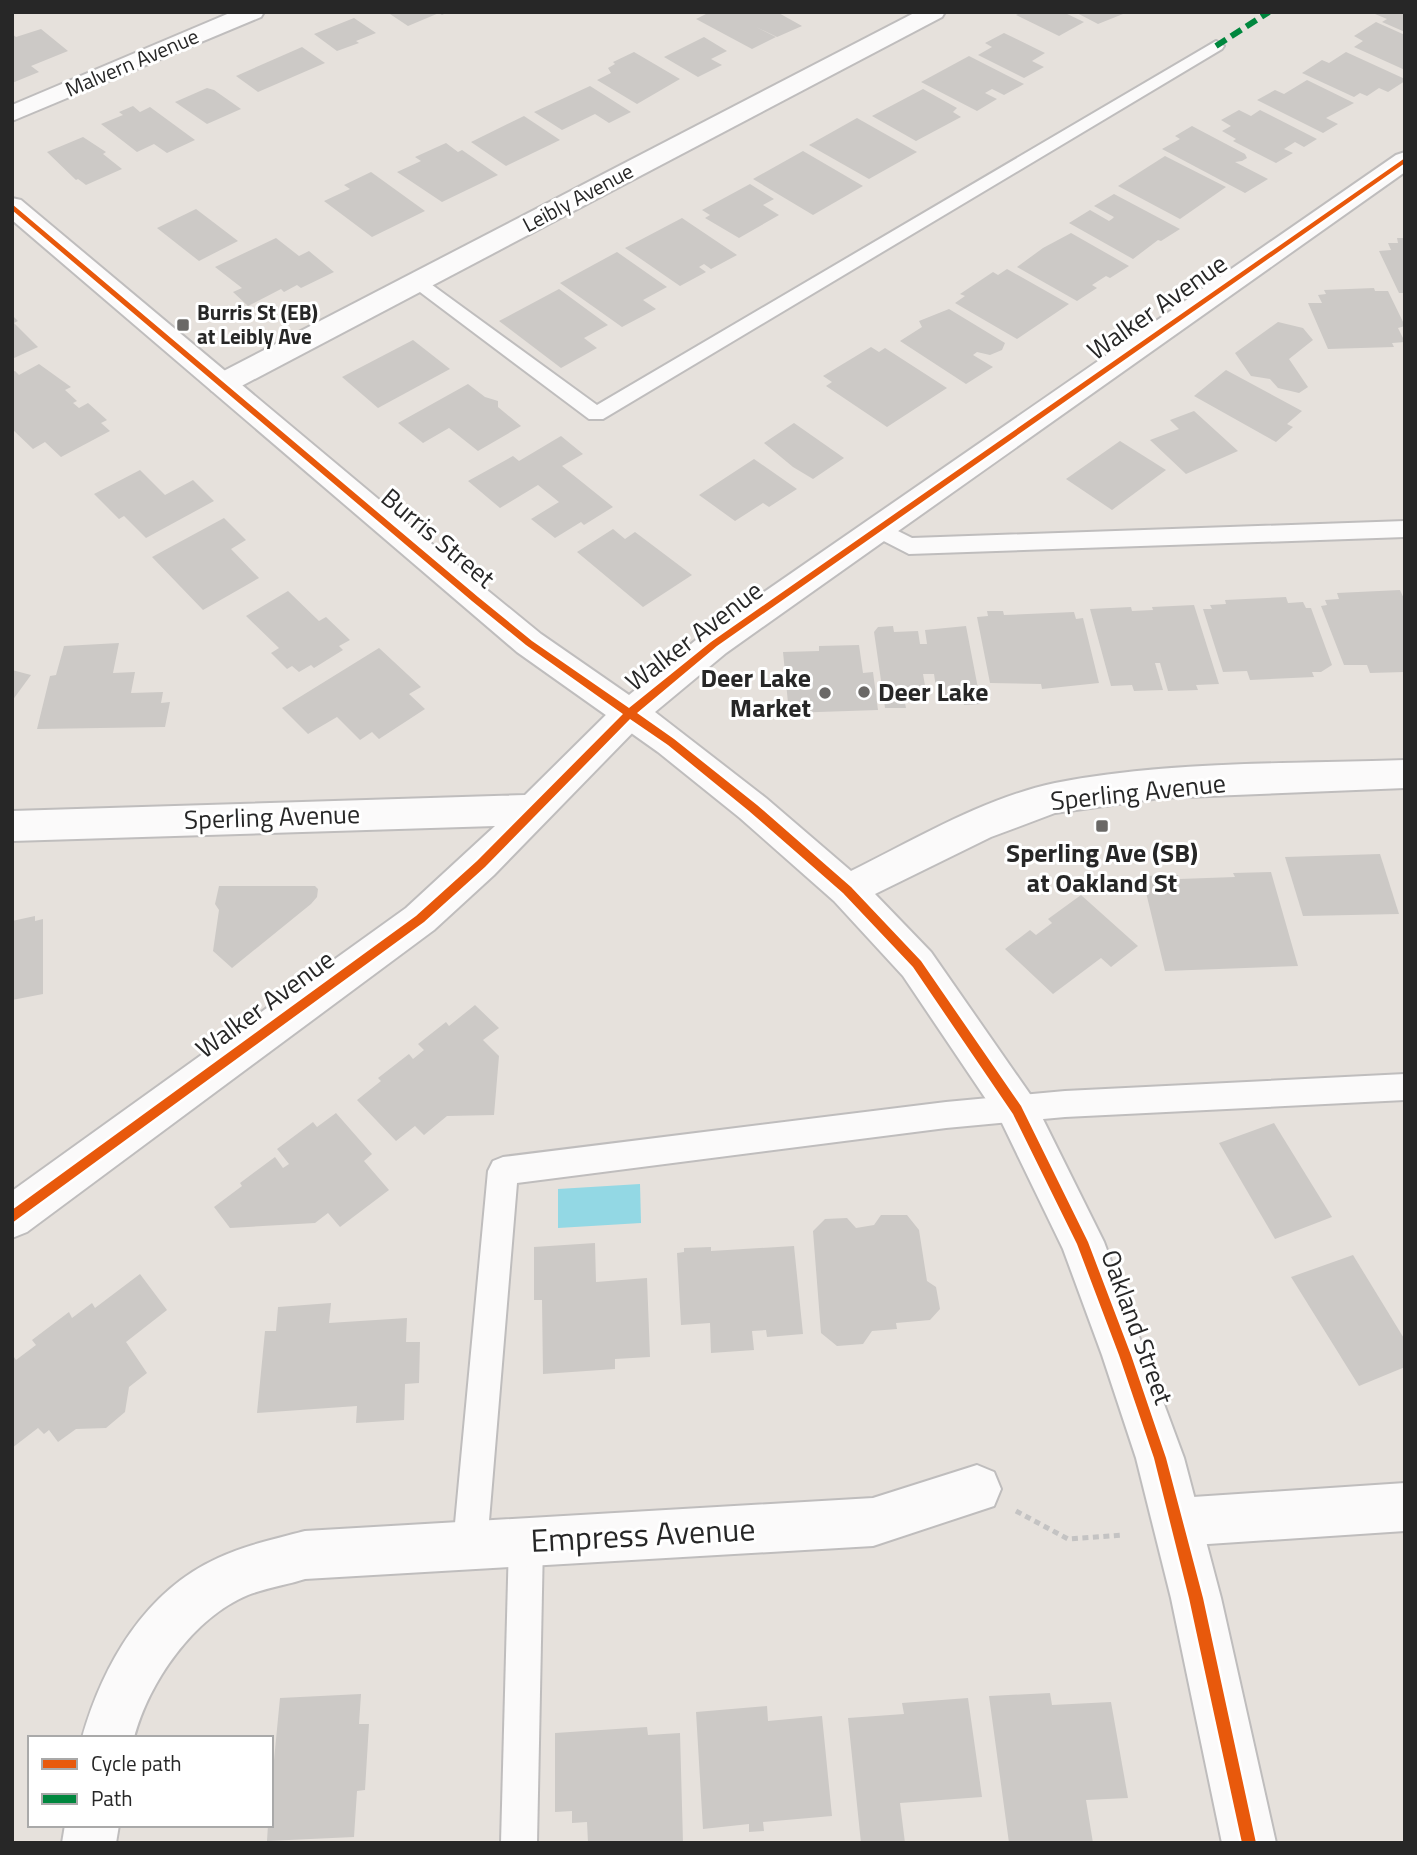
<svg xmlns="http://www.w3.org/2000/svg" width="1417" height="1855" viewBox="0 0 1417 1855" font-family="'Titillium Web',sans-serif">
  <rect width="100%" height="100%" fill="#e6e1dc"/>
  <!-- water -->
  <path fill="#93d8e4" d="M640 1184 641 1223 558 1228V1189Z"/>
  <!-- building -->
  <g fill="#ccc9c6">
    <path d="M387 12H448L442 15 439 13 408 26Z"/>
    <path d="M703 12H777L802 26 777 37 756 27 776 37 752 49 696 19 706 14Z"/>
    <path d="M1022 12H1063L1084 22 1059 36 1016 15Z"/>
    <path d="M1075 12H1128L1098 24Z"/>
    <path d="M1377 12H1405V32L1382 22 1387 19 1375 14Z"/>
    <path d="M354 18 376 33 356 41 359 43 337 51 314 34Z"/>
    <path d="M1376 22 1405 35V70L1354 47 1363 41 1354 36Z"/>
    <path d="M41 29 68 51 31 66 39 72 12 83V34L16 37Z"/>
    <path d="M1004 33 1045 53 1032 61 1044 67 1024 78 978 55 992 47 985 43Z"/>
    <path d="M704 37 727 51 711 59 722 65 698 77 664 57Z"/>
    <path d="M302 47 325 63 258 92 236 76Z"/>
    <path d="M634 52 680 79 637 104 597 80 611 73 608 68 615 64 613 62Z"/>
    <path d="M1346 52 1405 79V81L1388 92 1379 88 1367 96 1360 93 1354 97 1302 73 1322 60 1329 63Z"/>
    <path d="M969 56 1024 84 1004 95 992 89 985 93 997 99 977 111 921 82Z"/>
    <path d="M1307 80 1354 103 1326 118 1338 124 1323 133 1257 100 1275 90 1284 94Z"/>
    <path d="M590 86 631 112 609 123 595 114 562 130 534 112Z"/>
    <path d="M207 88 214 90 241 109 207 124 175 102Z"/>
    <path d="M923 89 957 108 953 112 961 117 916 141 872 116Z"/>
    <path d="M133 106 140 112 150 107 195 140 167 153 154 144 137 152 101 124 123 115 119 112Z"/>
    <path d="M1239 110 1251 116 1260 110 1317 139 1304 147 1295 142 1284 149 1293 153 1276 163 1233 141 1236 139 1222 131 1231 126 1221 120Z"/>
    <path d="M524 116 560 140 506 166 471 142Z"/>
    <path d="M857 118 917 152 869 179 809 145Z"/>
    <path d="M1192 126 1245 154 1247 158 1242 161 1235 162 1268 179 1245 193 1162 149 1180 139 1175 136Z"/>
    <path d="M83 137 106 152 103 154 122 169 86 185 78 179 76 180 47 152Z"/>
    <path d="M446 143 458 152 462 150 498 175 442 202 397 172 421 161 415 157Z"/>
    <path d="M803 151 863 186 813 215 753 179Z"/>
    <path d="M1165 156 1226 187 1180 219 1118 186Z"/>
    <path d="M371 172 425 211 372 237 324 201 350 189 344 185Z"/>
    <path d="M750 184 774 199 763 205 779 215 739 238 705 218 710 215 702 210Z"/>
    <path d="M1114 194 1180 229 1161 241 1158 240 1133 259 1069 223 1090 210 1109 221 1112 219 1114 217 1094 206Z"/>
    <path d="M196 209 238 241 199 261 157 228Z"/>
    <path d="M682 218 737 255 711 269 704 264 699 267 706 272 680 286 625 248Z"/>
    <path d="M1071 233 1129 266 1110 278 1106 276 1092 285 1097 288 1077 301 1017 267 1043 248Z"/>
    <path d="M276 238 299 256 309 251 334 272 301 288 297 285 284 292 281 289 248 306 233 292 242 288 215 267Z"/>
    <path d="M1397 238H1405V293H1399L1379 251 1391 250 1388 243H1398Z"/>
    <path d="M617 252 667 287 643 300 656 309 622 327 560 283Z"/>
    <path d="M1007 269 1069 304 1017 339 955 303 965 296 960 294 993 272 998 275Z"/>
    <path d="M1374 288 1375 291H1388L1405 326 1398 328 1405 342 1392 343 1394 347 1328 349 1308 303H1322L1318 295 1326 294 1324 290Z"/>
    <path d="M559 289 608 325 584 338 597 348 561 368 499 321Z"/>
    <path d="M949 309 1005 343 1002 350 990 355 977 352 973 355 993 367 966 384 900 341 922 327 919 321Z"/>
    <path d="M12 315 18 321 14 323 38 347 12 359Z"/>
    <path d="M1278 322 1303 328 1313 340 1289 359 1308 387 1299 393 1278 388 1270 379 1251 376 1235 353Z"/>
    <path d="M413 340 450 369 378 408 342 377Z"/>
    <path d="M871 347 879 352 885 348 947 388 887 427 826 386 832 382 823 376Z"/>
    <path d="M39 364 71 387 65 390 77 401 73 403 79 408 88 403 107 420 101 423 110 431 61 457 45 442 33 449 12 429V372L15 371 19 375Z"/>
    <path d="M1226 370 1302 411 1287 424 1293 427 1276 442 1194 396Z"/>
    <path d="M468 384 485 397 498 401V407L521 426 478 451 449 428 423 443 398 423Z"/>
    <path d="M1194 411 1238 451 1186 474 1150 440 1179 429 1170 420Z"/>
    <path d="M794 423 844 458 813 479 793 467 764 443Z"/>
    <path d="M561 436 583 454 562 466 613 507 584 525 581 522 555 538 531 519 559 502 538 485 500 508 468 481 513 456 519 461Z"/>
    <path d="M1120 441 1166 470 1112 510 1066 479Z"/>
    <path d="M754 459 797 489 769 507 763 503 735 521 699 495Z"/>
    <path d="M140 470 165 495 193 480 214 501 146 538 124 516 119 519 94 494Z"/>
    <path d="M224 518 246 540 231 549 259 578 203 610 152 557Z"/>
    <path d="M613 529 625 539 635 532 692 575 643 607 577 552Z"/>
    <path d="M1400 590 1405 601V672L1370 673 1367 665H1344L1321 606 1327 605 1325 600 1339 599 1337 593Z"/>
    <path d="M288 591 319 621 326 617 350 640 339 646 343 650 314 668 311 665 299 672 292 666 287 669 271 653 279 648 246 616Z"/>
    <path d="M1286 597 1288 603 1303 602 1306 608H1311L1332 665 1321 672H1312L1314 677 1250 680 1247 671 1223 672 1203 609H1212L1210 605 1226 604 1225 600Z"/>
    <path d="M1194 605 1219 684 1196 685 1198 690 1168 691 1160 663H1155L1163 690 1134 691 1132 685 1111 686 1090 609 1131 607 1132 611 1153 610 1152 607Z"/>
    <path d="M987 611H1003L1004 615 1074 612 1076 619 1083 618 1099 683 1042 689 1041 684 990 683 977 617 988 616Z"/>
    <path d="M893 626 894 632 918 631 920 644H927L925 630 966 626 981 704 964 705 963 700 938 701 934 674H923L928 703H905L906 708H885L874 632 878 627Z"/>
    <path d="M119 643 113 673 135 672 131 693 163 692 161 703 170 702 165 727 37 729 50 676 56 675 64 646Z"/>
    <path d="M859 645 863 673 873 672 878 710 789 713 783 652 819 651V646Z"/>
    <path d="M379 648 421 687 409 694 425 709 379 739 372 732 360 740 337 717 308 734 282 708Z"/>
    <path d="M12 670 31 675 12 701Z"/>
    <path d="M1380 854 1399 914 1303 916 1285 857Z"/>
    <path d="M1271 872 1298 966 1165 971 1142 876 1178 875 1179 879 1235 877 1233 873Z"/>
    <path d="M219 886H315L318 889 317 897 311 904 232 968 213 951 219 910 215 904Z"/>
    <path d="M1081 895 1138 946 1111 967 1101 958 1053 994 1005 949 1030 930 1036 935 1052 923 1048 919Z"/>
    <path d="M35 916V921L43 919V994L12 1000V921Z"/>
    <path d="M475 1005 499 1028 483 1040 499 1056 494 1115 447 1116 424 1135 415 1126 396 1141 357 1100 381 1081 378 1078 409 1054 413 1059 424 1050 418 1044 446 1022 449 1026Z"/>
    <path d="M336 1113 372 1154 364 1161 389 1190 340 1227 328 1213 315 1223 230 1228 214 1207 242 1186 240 1183 275 1157 283 1168 289 1164 277 1149 313 1122 317 1127Z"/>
    <path d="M1274 1123 1332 1217 1275 1239 1219 1143Z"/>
    <path d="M881 1215H907L919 1230 927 1281 936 1287 940 1309 930 1320 896 1323 897 1329 872 1331 863 1344 837 1346 821 1333 813 1231 825 1219 847 1218 856 1228 874 1225Z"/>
    <path d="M595 1243 596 1282 647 1278 650 1357 615 1359V1369L543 1374 542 1300H534V1247Z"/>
    <path d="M794 1246 803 1334 767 1337 766 1330 752 1331 754 1350 711 1353 710 1323 681 1325 677 1253 684 1252V1248L711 1247V1251Z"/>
    <path d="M1353 1255 1405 1340V1367L1359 1386 1291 1277Z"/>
    <path d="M140 1274 167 1310 126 1342 147 1373 129 1387 125 1412 106 1428 76 1429 58 1442 49 1430 44 1434 38 1428 12 1448V1354L16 1360 36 1345 32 1340 69 1312 72 1318 92 1303 95 1308Z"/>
    <path d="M331 1303 329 1323 407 1318 406 1342H420L419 1383 405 1384 404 1420 356 1423 357 1406 257 1413 265 1331H276L278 1307Z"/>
    <path d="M1050 1693 1052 1705 1111 1702 1128 1798 1086 1800 1093 1843H1009L989 1696Z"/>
    <path d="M361 1694 359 1724H369L365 1790 357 1791 354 1837 267 1841 268 1825H271V1791L280 1698Z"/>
    <path d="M968 1698 982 1797 900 1803 905 1843H861L848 1718 904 1714 902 1703Z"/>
    <path d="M767 1706 768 1721 822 1716 832 1816 763 1822 764 1831 749 1832V1824L703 1829 696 1712Z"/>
    <path d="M647 1727 648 1735 680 1733 683 1843H588L587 1822 572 1823V1811L555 1812V1733Z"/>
  </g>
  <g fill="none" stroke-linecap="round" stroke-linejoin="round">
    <defs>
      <g id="service">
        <path d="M1216 41 1224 46 1222 49 603 419H589L408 283 410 279H424L597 405Z"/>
        <path d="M1405 521V537L909 554 872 535 869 530 872 525 880 522 912 538Z"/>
        <path d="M1405 1074V1100L1065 1117 946 1128 517 1183 487 1545 482 1557 470 1562 458 1557 453 1545 488 1171 493 1161 503 1157 946 1102 1065 1091Z"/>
        <path d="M526 1525 538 1530 543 1542 537 1843H501L509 1542 514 1530Z"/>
      </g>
      <g id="minor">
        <path d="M232 12H264L261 17 12 121V105Z"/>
        <path d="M916 12H945L942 17 232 391 222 394 212 391 207 384 212 377Z"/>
        <path d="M630 700 642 703 647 713 642 723 494 875 434 930 27 1232 12 1238V1191L406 908 495 826 12 841V811L525 795 618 703Z"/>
        <path d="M977 1465 994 1472 1001 1489 994 1506 873 1546 305 1579C286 1585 266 1588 248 1595 193 1618 149 1682 134 1738H82C103 1664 145 1591 218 1558 246 1545 275 1539 305 1531L873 1498Z"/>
        <path d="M1405 1483V1531L1178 1546 1161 1539 1154 1522 1161 1505 1178 1498Z"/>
        <path d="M65 1825H119L116 1843H62Z"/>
      </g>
      <path id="tertiary" d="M1405 152V172L726 653 655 712 766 798 851 871C916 839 984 798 1055 783 1166 761 1291 764 1405 760V788L1160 798 1055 813 991 837 875 894 931 952 1032 1097 1104 1242 1184 1458 1221 1598 1276 1843H1222L1171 1598 1136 1458 1102 1355 1063 1249 1002 1123 903 976 834 901 740 818 658 752 517 652 12 220V198L21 200 487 590 541 634 629 695 702 635 1396 155Z"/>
    </defs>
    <!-- service casing -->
    <use href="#service" stroke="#bfbdbd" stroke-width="4"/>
    <!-- minor casing -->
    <use href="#minor" stroke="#bfbdbd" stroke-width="4"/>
    <!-- tertiary casing -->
    <use href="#tertiary" stroke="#bfbdbd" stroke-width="4"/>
    <!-- path -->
    <path stroke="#c4c3c3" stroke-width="5" stroke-dasharray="6 4.5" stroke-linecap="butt" d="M1016 1511 1068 1539 1123 1535"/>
    <!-- service -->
    <use href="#service" fill="#fbfafa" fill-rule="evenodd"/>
    <!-- minor -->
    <use href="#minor" fill="#fbfafa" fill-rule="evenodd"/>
    <!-- tertiary -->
    <use href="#tertiary" fill="#fbfafa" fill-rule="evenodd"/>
    <!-- quiet -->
    <path stroke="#00873e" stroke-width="6" stroke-dasharray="12 6" stroke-linecap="butt" d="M1216 46 1269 12"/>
    <defs>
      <path id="cycleway" d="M1405 158V163L717 646 637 713 674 739 757 805 851 887 921 961 1021 1106 1088 1242 1131 1355 1166 1458 1203 1598 1256 1843H1242L1189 1598 1154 1458 1119 1355 1077 1244 1013 1114 913 967 843 893 749 811 668 745 630 719 485 867 424 922 12 1223V1210L416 916 477 861 623 714 526 645 472 601 12 210V204L478 597 532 641 629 708 711 642Z"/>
    </defs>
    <!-- cycleway casing -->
    <use href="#cycleway" stroke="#fff" stroke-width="5"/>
    <!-- cycleway -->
    <use href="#cycleway" fill="#e8590c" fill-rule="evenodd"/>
  </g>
  <!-- markers -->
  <g fill="#6a6866" stroke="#fff" stroke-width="2.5">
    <rect x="176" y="318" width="14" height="14" rx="3.5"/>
    <circle cx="864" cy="692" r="7"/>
    <circle cx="825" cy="693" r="7"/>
    <rect x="1095" y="819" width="14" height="14" rx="3.5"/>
  </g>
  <g text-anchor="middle" stroke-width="6" stroke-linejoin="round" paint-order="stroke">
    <!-- far-street labels -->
    <g font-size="21" fill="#272727" stroke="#fff">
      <text transform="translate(132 63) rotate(-23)" y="7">Malvern Avenue</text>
      <text transform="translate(578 198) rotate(-28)" y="7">Leibly Avenue</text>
    </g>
    <!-- far-poi labels -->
    <g font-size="21" font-weight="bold" fill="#272727" stroke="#fff" text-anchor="start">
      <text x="197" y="320">Burris St (EB)<tspan x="197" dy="24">at Leibly Ave</tspan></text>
    </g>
    <!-- street labels -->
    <g font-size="26" fill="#272727" stroke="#fff">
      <text transform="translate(1157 307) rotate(-35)" y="9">Walker Avenue</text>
      <text transform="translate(438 538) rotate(40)" y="9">Burris Street</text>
      <text transform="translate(694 636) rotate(-37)" y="9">Walker Avenue</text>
      <text transform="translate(1138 792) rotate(-6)" y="9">Sperling Avenue</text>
      <text transform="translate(272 817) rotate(-2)" y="9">Sperling Avenue</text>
      <text transform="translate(265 1004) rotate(-36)" y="9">Walker Avenue</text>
      <text transform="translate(1137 1327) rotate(70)" y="9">Oakland Street</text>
    </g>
    <!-- poi labels -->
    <g font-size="26" font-weight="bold" fill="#272727" stroke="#fff" text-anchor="end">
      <text x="811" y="687">Deer Lake<tspan x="811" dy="30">Market</tspan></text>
      <text x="878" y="701" text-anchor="start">Deer Lake</text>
      <text x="1102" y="862" text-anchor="middle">Sperling Ave (SB)<tspan x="1102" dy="30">at Oakland St</tspan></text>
    </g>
    <!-- near-street labels -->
    <g font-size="32" fill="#272727" stroke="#fff">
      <text transform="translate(643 1535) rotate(-3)" y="11">Empress Avenue</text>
    </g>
  </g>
  <!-- border -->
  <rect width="1417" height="1855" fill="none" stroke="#272727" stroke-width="28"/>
  <!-- legend -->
  <rect x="28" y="1736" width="245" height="91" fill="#ffffff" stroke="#a9a9a9" stroke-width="2"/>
  <rect x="42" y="1759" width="35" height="10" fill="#e8590c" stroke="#a9a9a9" stroke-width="2"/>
  <text x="91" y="1771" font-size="21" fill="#272727">Cycle path</text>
  <rect x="42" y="1794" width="35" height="10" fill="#00873e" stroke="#a9a9a9" stroke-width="2"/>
  <text x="91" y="1806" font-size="21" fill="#272727">Path</text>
</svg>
